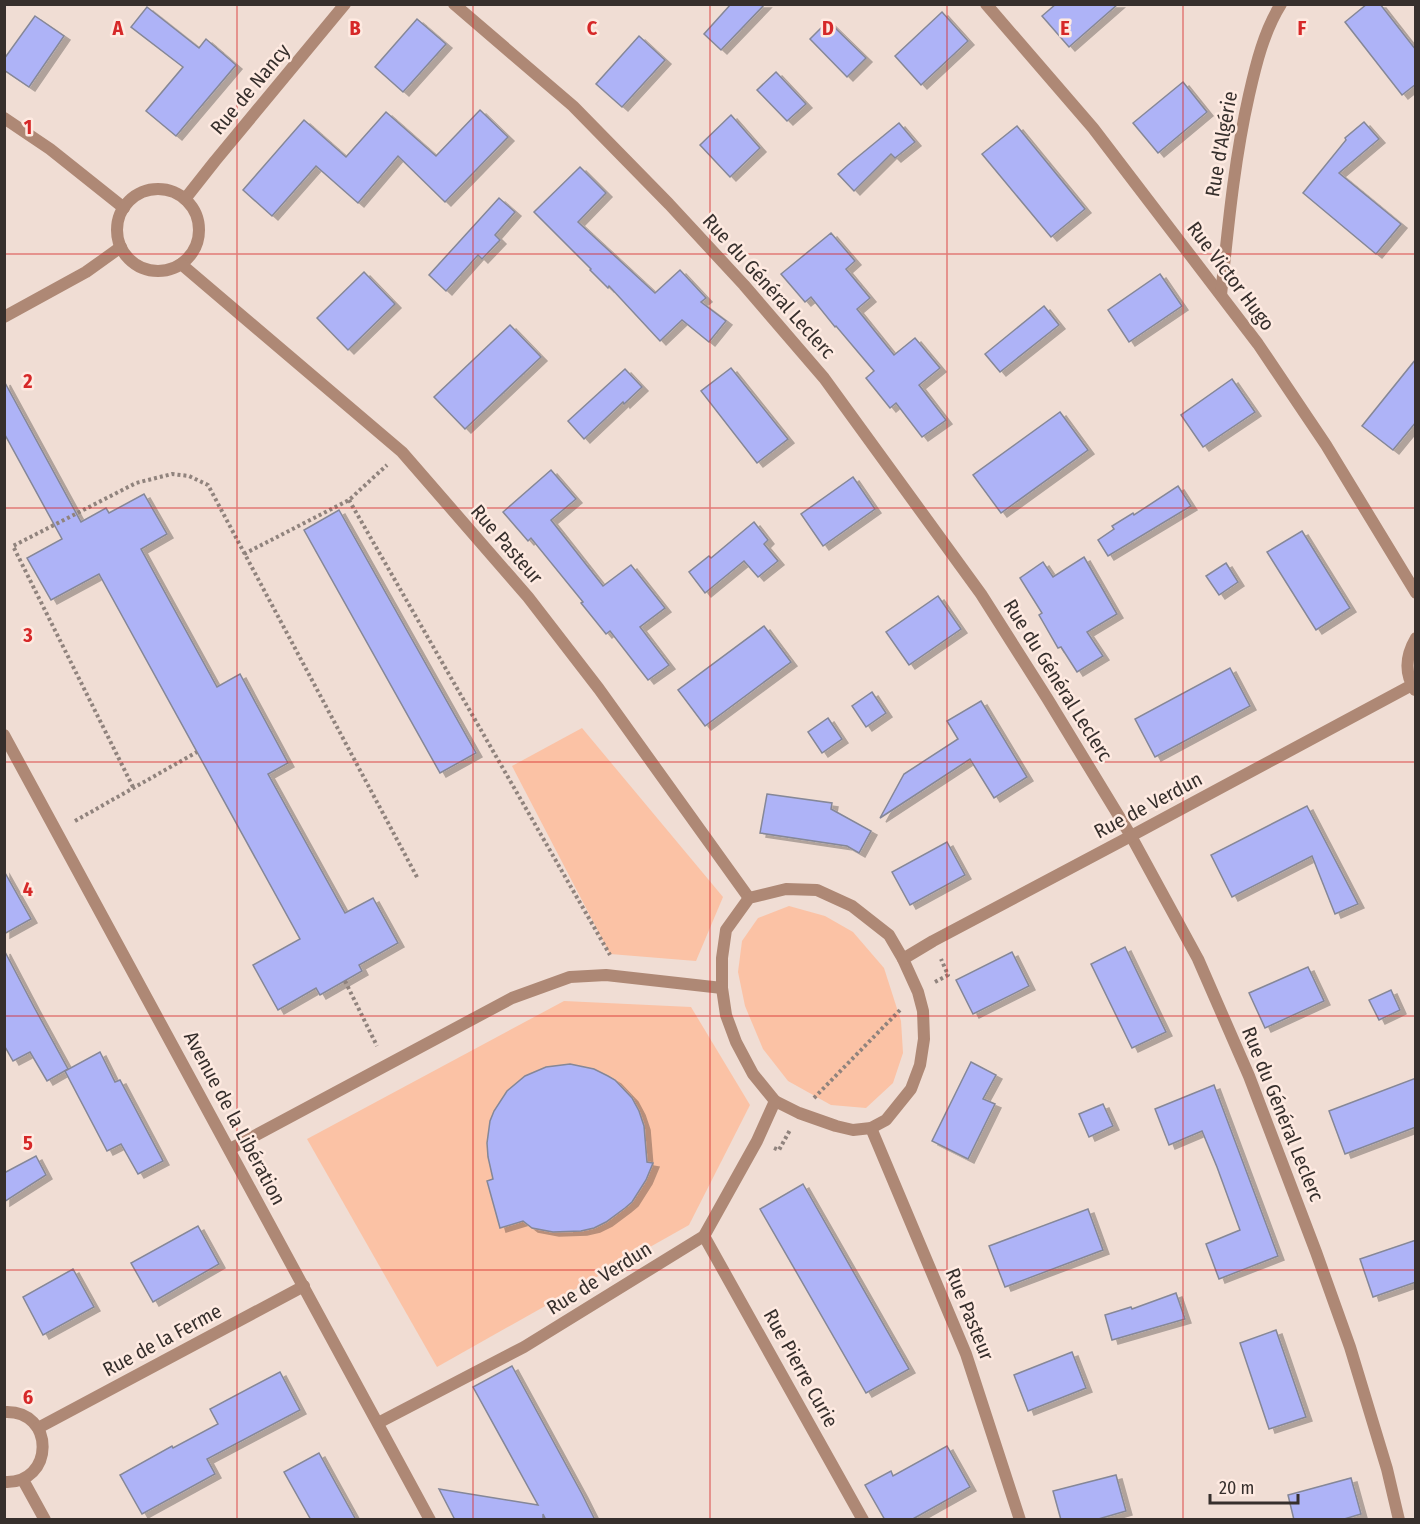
<svg xmlns="http://www.w3.org/2000/svg" width="1420" height="1524" viewBox="0 0 1420 1524" font-family="'Fira Sans Condensed',sans-serif">
  <defs>
    <filter id="shadow"><feDropShadow dx="6" dy="4" stdDeviation="0" flood-color="#0004"/></filter>
  </defs>
  <rect width="100%" height="100%" fill="#f0ddd4"/>
  <!-- green -->
  <g fill="#fbc2a5">
    <path d="M582 728 723 897 696 961 610 954 512 766Z"/>
    <path d="M789 906 825 916 853 932 884 968 901 1021 903 1053 893 1083 866 1108 831 1105 788 1081 763 1049 745 1006 738 972 742 941 758 918Z"/>
    <path d="M564 1001 691 1007 750 1105 689 1225 437 1367 307 1139Z"/>
  </g>
  <!-- building -->
  <g fill="#aeb3f7" stroke="#858797" stroke-width="1.5" filter="url(#shadow)">
    <path d="M731 4H765L721 50 704 34Z"/>
    <path d="M1056 4H1118L1069 47 1042 16Z"/>
    <path d="M1367 4H1380L1416 50V84L1402 95 1345 22Z"/>
    <path d="M147 7 199 48 206 39 236 65 176 136 146 111 183 67 131 27Z"/>
    <path d="M942 12 968 41 921 85 895 56Z"/>
    <path d="M35 16 64 36 29 87 4 70V59Z"/>
    <path d="M417 19 446 44 403 92 375 67Z"/>
    <path d="M828 21 866 58 847 77 810 39Z"/>
    <path d="M639 36 665 60 622 107 596 84Z"/>
    <path d="M776 72 806 104 787 121 757 90Z"/>
    <path d="M1183 82 1207 112 1158 153 1133 123Z"/>
    <path d="M480 110 508 137 445 202 398 156 358 203 316 166 272 216 243 190 304 120 346 157 386 112 436 156Z"/>
    <path d="M731 115 760 148 730 177 700 145Z"/>
    <path d="M1364 122 1379 139 1339 173 1401 224 1376 254 1303 193 1346 140 1345 138Z"/>
    <path d="M899 123 915 142 895 158 891 154 854 191 838 174 848 165Z"/>
    <path d="M1017 126 1085 209 1051 237 982 154Z"/>
    <path d="M580 167 606 193 578 222 655 293 680 270 706 298 701 302 726 321 709 342 682 320 660 341 609 286 608 288 590 270 591 269 534 212Z"/>
    <path d="M499 198 515 212 495 235 500 240 482 259 478 255 446 291 429 275Z"/>
    <path d="M831 233 855 261 846 269 870 298 857 309 894 355 915 338 940 368 919 385 946 420 922 437 896 403 890 408 866 378 874 371 836 326 835 327 811 297 805 302 781 274Z"/>
    <path d="M364 272 395 304 348 350 317 318Z"/>
    <path d="M1160 274 1182 306 1129 342 1108 310Z"/>
    <path d="M1044 306 1059 325 1000 372 985 354Z"/>
    <path d="M510 325 541 357 465 429 434 397Z"/>
    <path d="M1416 359V422L1393 450 1362 426Z"/>
    <path d="M731 368 788 439 757 463 701 391Z"/>
    <path d="M625 369 642 387 624 404 623 402 584 439 568 421Z"/>
    <path d="M1232 379 1255 412 1203 447 1181 415Z"/>
    <path d="M4 381 81 522 106 508 109 513 144 494 167 534 141 549 217 687 240 674 288 763 268 774 345 913 373 898 398 943 359 965 362 971 320 995 316 988 278 1010 253 965 300 939 99 574 51 600 27 558 62 539 4 433Z"/>
    <path d="M1060 412 1088 450 1001 513 973 475Z"/>
    <path d="M551 470 576 499 551 520 603 586 631 565 665 608 640 627 669 665 648 680 610 631 606 634 581 603 583 602 531 538 528 541 503 512Z"/>
    <path d="M853 477 875 509 823 546 801 514Z"/>
    <path d="M1178 486 1191 506 1108 556 1098 540 1114 529 1112 526 1133 513 1134 515Z"/>
    <path d="M339 510 476 753 440 773 304 530Z"/>
    <path d="M754 522 768 540 764 544 778 561 758 577 744 561 705 593 689 572 709 556 711 558Z"/>
    <path d="M1302 531 1350 608 1316 630 1267 552Z"/>
    <path d="M1084 557 1117 614 1087 632 1103 656 1077 672 1061 647 1058 648 1039 615 1042 613 1020 578 1043 562 1053 577Z"/>
    <path d="M1226 563 1238 582 1219 595 1206 576Z"/>
    <path d="M938 596 961 629 909 665 886 632Z"/>
    <path d="M764 626 791 662 705 726 678 690Z"/>
    <path d="M1230 668 1250 706 1155 757 1135 719Z"/>
    <path d="M872 692 886 713 866 727 852 706Z"/>
    <path d="M981 701 1027 777 994 798 970 759 880 818 904 774 958 739 947 721Z"/>
    <path d="M828 718 842 739 822 753 808 732Z"/>
    <path d="M767 794 832 803 831 809 871 831 859 853 847 846 760 833Z"/>
    <path d="M1307 806 1358 904 1335 914 1312 856 1232 897 1211 855Z"/>
    <path d="M947 842 965 875 910 905 892 872Z"/>
    <path d="M4 871 31 919 4 934Z"/>
    <path d="M1125 947 1166 1032 1132 1048 1091 964Z"/>
    <path d="M4 950 34 1007 68 1069 47 1081 30 1052 13 1061 4 1045Z"/>
    <path d="M1012 952 1029 986 973 1014 956 980Z"/>
    <path d="M1308 967 1324 1001 1265 1028 1249 993Z"/>
    <path d="M1391 990 1400 1010 1379 1020 1369 1000Z"/>
    <path d="M100 1052 115 1082 120 1080 163 1161 138 1174 121 1144 107 1151 65 1071Z"/>
    <path d="M971 1062 996 1075 983 1099 995 1104 968 1159 932 1141Z"/>
    <path d="M570 1064 594 1069 608 1076 615 1080 632 1098 639 1111 644 1126 647 1162 653 1163 646 1180 632 1202 625 1208 606 1222 594 1228 581 1231 553 1232 532 1228 523 1221 500 1228 487 1181 493 1179 488 1157 487 1143 490 1121 494 1111 507 1091 525 1076 546 1067Z"/>
    <path d="M1416 1078V1127L1345 1154 1329 1111Z"/>
    <path d="M1214 1085 1278 1256 1219 1279 1206 1244 1240 1230 1217 1167 1202 1131 1169 1145 1155 1109Z"/>
    <path d="M1103 1104 1113 1126 1089 1137 1079 1114Z"/>
    <path d="M36 1156 46 1175 4 1202V1173Z"/>
    <path d="M803 1184 909 1369 866 1393 760 1209Z"/>
    <path d="M1088 1209 1103 1250 1005 1287 989 1246Z"/>
    <path d="M198 1226 219 1264 153 1302 131 1263Z"/>
    <path d="M1416 1240V1282L1373 1297 1360 1259Z"/>
    <path d="M73 1269 94 1307 43 1335 23 1297Z"/>
    <path d="M1176 1293 1185 1319 1112 1340 1105 1315 1131 1307 1132 1309Z"/>
    <path d="M1276 1330 1306 1417 1269 1429 1240 1343Z"/>
    <path d="M1072 1352 1086 1388 1028 1411 1014 1375Z"/>
    <path d="M512 1366 582 1494 595 1520H546L543 1514V1520H455L439 1489 538 1505 473 1387Z"/>
    <path d="M280 1372 300 1410 207 1459 215 1474 142 1514 120 1475 172 1446 173 1448 218 1424 210 1409Z"/>
    <path d="M947 1446 970 1487 911 1520H885L865 1485 891 1471 893 1476Z"/>
    <path d="M319 1453 330 1473 356 1520H311L284 1472Z"/>
    <path d="M1116 1475 1126 1511 1095 1520H1061L1053 1491Z"/>
    <path d="M1351 1478 1361 1514 1341 1520H1294L1288 1495Z"/>
  </g>
  <g fill="none" stroke-linecap="round" stroke-linejoin="round">
    <!-- path -->
    <g stroke="#90837d" stroke-width="4" stroke-dasharray="3 3" stroke-linecap="butt">
      <path d="M349 500 610 955"/>
      <path d="M244 554 349 500 387 465"/>
      <path d="M133 787 13 546 136 483 172 474 189 476 208 485 418 879"/>
      <path d="M75 821 197 752"/>
      <path d="M345 981 377 1046"/>
      <path d="M935 982 948 975 941 959"/>
      <path d="M814 1098 901 1009"/>
      <path d="M774 1148 779 1150 790 1130"/>
    </g>
    <!-- street -->
    <g stroke="#ae8875" stroke-width="12">
      <path d="M454 4 573 106 669 204 744 285 824 378 981 594 1047 698 1131 836 1198 959 1249 1076 1316 1252 1350 1347 1387 1469 1399 1520"/>
      <path d="M986 4 1093 128 1258 344 1326 445 1416 593"/>
      <path d="M4 118 50 149 124 208"/>
      <circle cx="158" cy="230" r="41"/>
      <path d="M185 199 215 161 345 4"/>
      <path d="M181 264 402 452 528 597 599 689 749 898"/>
      <path d="M1221 295C1228 228 1234 161 1249 95 1256 64 1264 31 1281 4"/>
      <path d="M4 317 86 272 121 247"/>
      <path d="M1415 690C1404 673 1406 655 1416 638"/>
      <path d="M4 735 430 1520"/>
      <path d="M786 889 817 890 852 906 889 935 903 959 918 992 923 1011 924 1039 920 1065 911 1089 886 1120 871 1128 853 1130 836 1126 799 1113 775 1101 753 1074 736 1042 726 1015 722 988V958L726 930 749 898Z"/>
      <path d="M903 959 933 941 1131 836 1412 685"/>
      <path d="M871 1128 966 1354 1020 1520"/>
      <path d="M230 1149 512 998 570 977 606 975 722 988"/>
      <path d="M704 1236 863 1520"/>
      <path d="M4 1412C56 1409 55 1485 4 1482"/>
      <path d="M378 1423 524 1347 704 1236 757 1141 775 1101"/>
      <path d="M38 1428 304 1286"/>
      <path d="M23 1480 45 1520"/>
    </g>
  </g>
  <!-- grid -->
  <path fill="none" stroke="#d62828" stroke-width="1.5" stroke-opacity="0.55" d="M237 4V1520M473 4V1520M710 4V1520M947 4V1520M1183 4V1520M4 254H1416M4 508H1416M4 762H1416M4 1016H1416M4 1270H1416"/>
  <g text-anchor="middle" stroke-width="5" stroke-linejoin="round" paint-order="stroke">
    <!-- street labels -->
    <g font-size="20" fill="#362f2c" stroke="#feeae1">
      <text transform="translate(250 89) rotate(-50)" y="7">Rue de Nancy</text>
      <text transform="translate(1221 144) rotate(-80)" y="7">Rue d'Algérie</text>
      <text transform="translate(1231 276) rotate(53)" y="7">Rue Victor Hugo</text>
      <text transform="translate(769 286) rotate(48)" y="7">Rue du Général Leclerc</text>
      <text transform="translate(507 544) rotate(49)" y="7">Rue Pasteur</text>
      <text transform="translate(1058 680) rotate(58)" y="7">Rue du Général Leclerc</text>
      <text transform="translate(1148 805) rotate(-28)" y="7">Rue de Verdun</text>
      <text transform="translate(1283 1114) rotate(68)" y="7">Rue du Général Leclerc</text>
      <text transform="translate(235 1118) rotate(62)" y="7">Avenue de la Libération</text>
      <text transform="translate(599 1278) rotate(-32)" y="7">Rue de Verdun</text>
      <text transform="translate(970 1314) rotate(68)" y="7">Rue Pasteur</text>
      <text transform="translate(162 1340) rotate(-28)" y="7">Rue de la Ferme</text>
      <text transform="translate(801 1368) rotate(61)" y="7">Rue Pierre Curie</text>
    </g>
  </g>
  <g font-size="20" text-anchor="middle" font-weight="bold" fill="#d62828" stroke="#feeae1" stroke-width="5" stroke-linejoin="round" paint-order="stroke">
    <text x="118" y="35">A</text>
    <text x="355" y="35">B</text>
    <text x="592" y="35">C</text>
    <text x="828" y="35">D</text>
    <text x="1065" y="35">E</text>
    <text x="1302" y="35">F</text>
    <text x="28" y="134">1</text>
    <text x="28" y="388">2</text>
    <text x="28" y="642">3</text>
    <text x="28" y="896">4</text>
    <text x="28" y="1150">5</text>
    <text x="28" y="1404">6</text>
  </g>
  <!-- border -->
  <rect width="1420" height="1524" fill="none" stroke="#362f2c" stroke-width="12"/>
  <!-- scale -->
  <path d="M1210 1494v9h88v-9" fill="none" stroke="#362f2c" stroke-width="3"/>
  <text x="1219" y="1494" font-size="18" fill="#362f2c" stroke="#feeae1" stroke-width="4.5" paint-order="stroke">20 m</text>
</svg>
